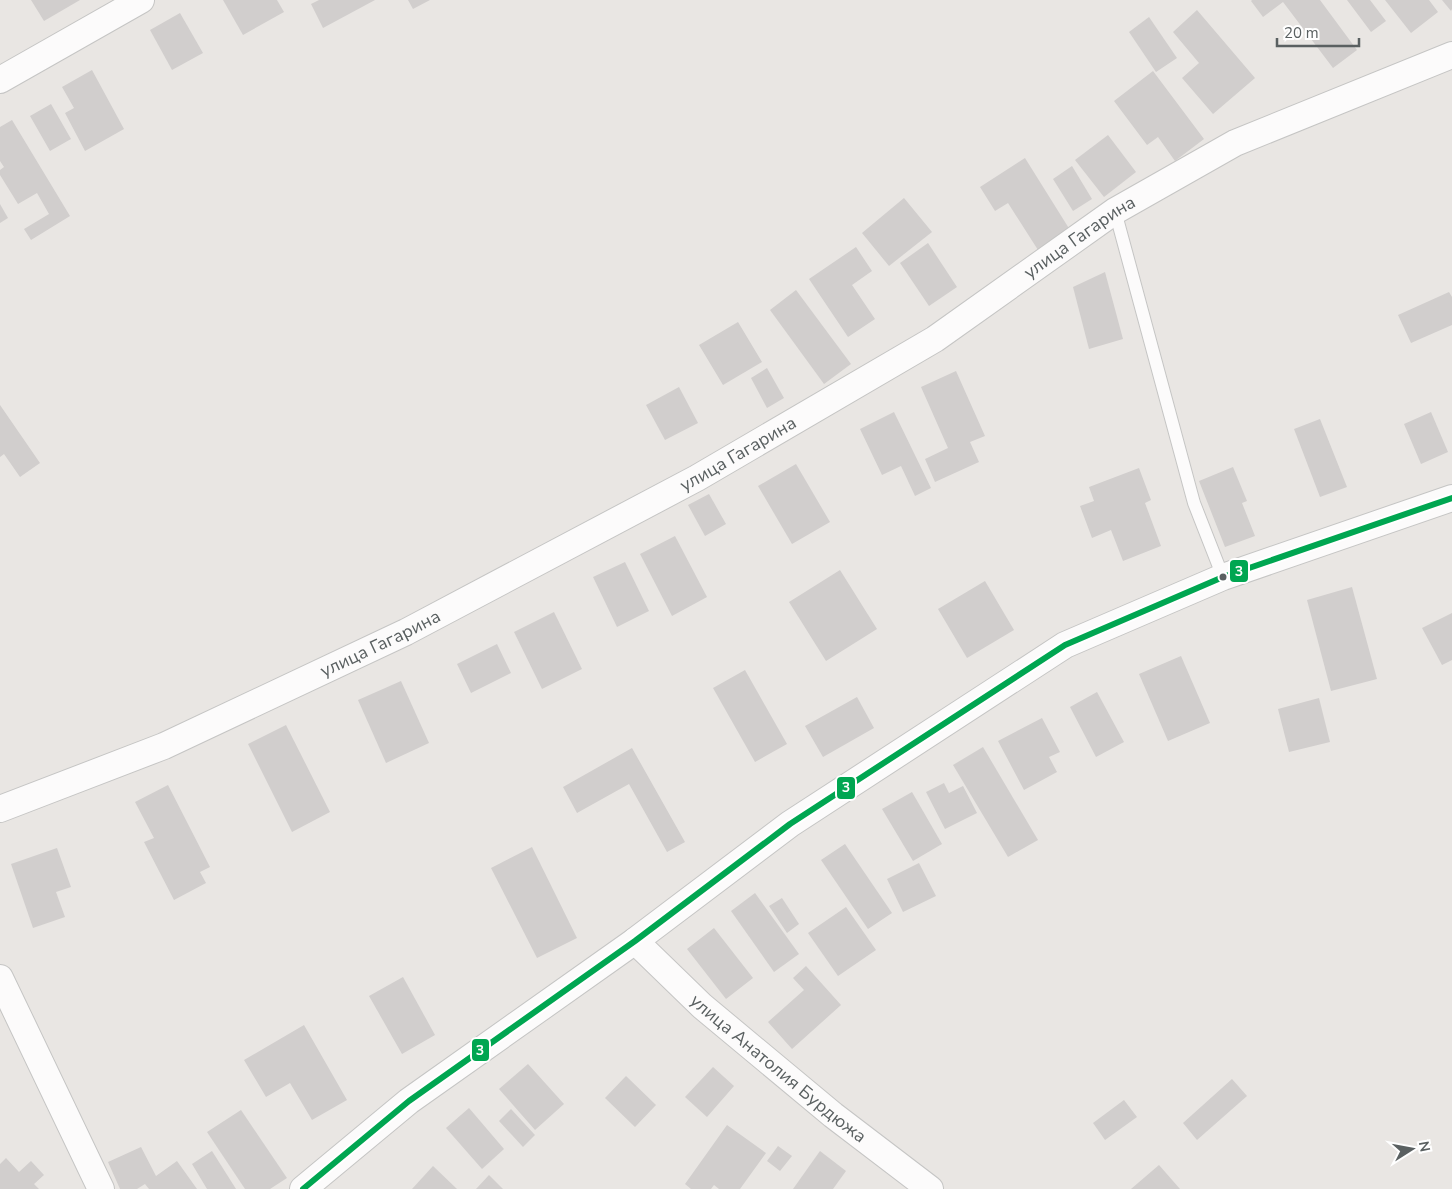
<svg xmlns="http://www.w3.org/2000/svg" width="1452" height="1189" viewBox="0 0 1452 1189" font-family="'Nunito Sans',sans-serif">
  <rect width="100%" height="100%" fill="#e9e6e3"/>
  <!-- building -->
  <g fill="#d1cecd">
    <path d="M31 0H80L44 21Z"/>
    <path d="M223 0H277L284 12 243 35Z"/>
    <path d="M319 0H375L323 28 311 4Z"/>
    <path d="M408 0H430L413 9Z"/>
    <path d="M1252 0H1320L1357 50 1333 68 1283 2 1263 17 1251 1Z"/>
    <path d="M1347 0H1370L1386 21 1371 32Z"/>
    <path d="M1385 0H1429L1438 12 1411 33Z"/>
    <path d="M1442 0H1452V9L1451 11Z"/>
    <path d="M1197 10 1255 78 1213 114 1182 78 1199 63 1173 32Z"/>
    <path d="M180 13 203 53 172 70 150 30Z"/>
    <path d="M1149 17 1177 58 1156 72 1129 32Z"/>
    <path d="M92 70 124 129 85 151 65 113 74 108 62 87Z"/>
    <path d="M1153 71 1204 139 1175 161 1158 137 1147 145 1114 101Z"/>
    <path d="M51 104 71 139 50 151 30 116Z"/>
    <path d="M12 120 70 216 31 240 24 229 49 214 37 193 18 204 0 175V170L4 167 0 161V127Z"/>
    <path d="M1108 135 1136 172 1104 197 1075 160Z"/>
    <path d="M1025 158 1070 230 1038 250 1008 203 995 211 980 187Z"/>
    <path d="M1072 166 1092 199 1073 211 1053 179Z"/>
    <path d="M904 198 932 232 889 266 862 233Z"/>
    <path d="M0 204 8 218 0 223Z"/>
    <path d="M928 243 957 287 929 306 900 263Z"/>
    <path d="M856 247 872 271 852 285 875 319 848 337 809 279Z"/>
    <path d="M1105 272 1123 339 1089 349 1073 287Z"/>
    <path d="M796 290 851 364 824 384 770 310Z"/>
    <path d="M1449 292 1452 297V325L1411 343 1398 315Z"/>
    <path d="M738 322 762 362 723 385 699 345Z"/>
    <path d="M767 368 784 398 767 408 751 378Z"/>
    <path d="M956 371 985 436 970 442 979 462 935 482 925 459 948 448 921 387Z"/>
    <path d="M679 387 698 423 665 440 646 405Z"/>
    <path d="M0 405 40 463 20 477 4 454 0 457Z"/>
    <path d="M894 412 931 488 915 496 901 466 882 475 860 429Z"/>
    <path d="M1431 412 1448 452 1421 464 1404 424Z"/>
    <path d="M1320 419 1347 487 1320 497 1294 429Z"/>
    <path d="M796 464 830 522 792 544 758 486Z"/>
    <path d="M1233 467 1247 501 1242 503 1255 536 1225 547 1199 481Z"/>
    <path d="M1139 468 1151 500 1145 503 1161 546 1123 561 1111 530 1092 538 1080 506 1094 501 1089 487Z"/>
    <path d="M709 494 726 524 705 536 688 505Z"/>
    <path d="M675 536 707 597 672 616 640 554Z"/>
    <path d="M625 562 649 611 617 627 593 577Z"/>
    <path d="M840 570 877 629 826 661 789 602Z"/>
    <path d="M985 581 1014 630 967 658 938 609Z"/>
    <path d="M1352 587 1377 679 1331 691 1307 600Z"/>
    <path d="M554 612 582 669 542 689 514 632Z"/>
    <path d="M1452 613V660L1442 665 1422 628Z"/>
    <path d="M497 644 511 673 471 693 457 664Z"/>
    <path d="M1181 656 1210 723 1168 741 1139 674Z"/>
    <path d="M745 670 787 744 755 762 713 688Z"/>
    <path d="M401 681 429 743 386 763 358 700Z"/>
    <path d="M1097 692 1124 742 1096 757 1070 707Z"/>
    <path d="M857 697 874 728 823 757 805 726Z"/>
    <path d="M1319 698 1330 742 1289 752 1278 709Z"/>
    <path d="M1042 718 1060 752 1049 757 1057 772 1024 790 998 741Z"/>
    <path d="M286 725 330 812 292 832 248 744Z"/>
    <path d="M983 747 1038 840 1008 857 953 765Z"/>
    <path d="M632 748 685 842 667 852 629 784 577 813 563 787Z"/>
    <path d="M944 783 949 793 963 786 977 813 945 829 926 792Z"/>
    <path d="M168 785 210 867 200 872 206 883 174 900 144 842 154 838 135 802Z"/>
    <path d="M912 792 942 844 913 861 882 809Z"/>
    <path d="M845 844 892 913 868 929 821 860Z"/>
    <path d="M532 847 577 938 537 958 491 868Z"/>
    <path d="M57 848 71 887 56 892 65 917 33 928 11 864Z"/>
    <path d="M919 863 936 896 903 912 887 879Z"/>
    <path d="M755 893 799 954 774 972 731 911Z"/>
    <path d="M782 898 799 924 787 933 769 906Z"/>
    <path d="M846 907 876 950 838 976 808 933Z"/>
    <path d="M714 928 753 978 726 999 687 949Z"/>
    <path d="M806 966 841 1005 792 1049 768 1022 804 990 793 978Z"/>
    <path d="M403 977 435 1035 402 1054 369 996Z"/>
    <path d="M304 1025 347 1100 312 1120 290 1083 266 1097 244 1060Z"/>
    <path d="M528 1064 564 1104 535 1130 499 1089Z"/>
    <path d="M713 1067 734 1086 707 1117 685 1097Z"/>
    <path d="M626 1076 656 1105 635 1127 605 1098Z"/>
    <path d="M1232 1079 1247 1096 1197 1140 1183 1123Z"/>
    <path d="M1124 1100 1137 1117 1105 1140 1093 1123Z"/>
    <path d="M469 1108 504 1149 482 1169 446 1128Z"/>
    <path d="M511 1109 535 1135 523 1147 499 1121Z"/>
    <path d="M241 1110 287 1178 270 1189H245L207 1132Z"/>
    <path d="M727 1125 766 1153 740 1189H719L714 1185 711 1189H691L685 1184Z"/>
    <path d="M778 1146 792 1156 780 1171 767 1161Z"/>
    <path d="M141 1147 156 1176 177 1161 197 1189H149L145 1184 137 1189H120L108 1162Z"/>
    <path d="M212 1151 236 1189H207L192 1164Z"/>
    <path d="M820 1151 846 1171 833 1189H793Z"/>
    <path d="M6 1158 19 1172 31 1161 44 1175 34 1184 39 1189H0V1164Z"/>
    <path d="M1159 1165 1180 1189H1131Z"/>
    <path d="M433 1166 457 1189H412Z"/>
    <path d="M489 1175 503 1189H476Z"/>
  </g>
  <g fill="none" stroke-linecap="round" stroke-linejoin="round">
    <defs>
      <path id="service" d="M1115 211 1194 503 1223 577"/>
      <g id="minor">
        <path d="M0 80 141 0"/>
        <path id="s1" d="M0 809 164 746 406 632 697 478 935 339 1115 211 1235 143 1452 55"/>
        <path id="s2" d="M635 941 702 1006 833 1115 930 1189"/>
        <path d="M0 978 101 1189"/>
        <path d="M303 1189 409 1101 635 941 790 824 1065 645 1223 577 1452 498"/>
      </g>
    </defs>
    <!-- service casing -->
    <use href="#service" stroke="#c5c5c4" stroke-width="14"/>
    <!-- minor casing -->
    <use href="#minor" stroke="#c5c5c4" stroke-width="28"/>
    <!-- service -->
    <use href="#service" stroke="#fcfbfb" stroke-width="12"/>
    <!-- minor -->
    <use href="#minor" stroke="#fcfbfb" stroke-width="26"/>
    <defs>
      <path id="bus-1" d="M303 1189 409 1101 635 941 790 824 1065 645 1223 577 1452 498"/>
    </defs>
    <!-- bus-1 casing -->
    <use href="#bus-1" stroke="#fff" stroke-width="10"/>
    <!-- bus-1 -->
    <use href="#bus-1" stroke="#00a651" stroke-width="6"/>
  </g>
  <!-- markers -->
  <circle fill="#5a6061" stroke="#fff" stroke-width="2" cx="1223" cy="577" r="4.5"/>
  <g text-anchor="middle" stroke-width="4" stroke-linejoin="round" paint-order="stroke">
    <!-- street labels -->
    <g font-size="18" fill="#5a6061" stroke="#fff">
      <text dy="6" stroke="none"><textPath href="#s1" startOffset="1225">улица Гагарина</textPath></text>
      <text dy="6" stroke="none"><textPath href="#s1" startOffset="820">улица Гагарина</textPath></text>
      <text dy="6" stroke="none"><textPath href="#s1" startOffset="415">улица Гагарина</textPath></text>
      <text dy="6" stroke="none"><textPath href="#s2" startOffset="192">улица Анатолия Бурдюжа</textPath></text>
    </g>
  </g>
  <g stroke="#fff" stroke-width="2">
    <rect x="1229" y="559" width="20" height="24" rx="5" fill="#00a651"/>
    <rect x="836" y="776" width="20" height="24" rx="5" fill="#00a651"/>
    <rect x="471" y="1038" width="19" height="24" rx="5" fill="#00a651"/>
  </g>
  <g font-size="14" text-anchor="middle" font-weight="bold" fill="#fff">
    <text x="1239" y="576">3</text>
    <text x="846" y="792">3</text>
    <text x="480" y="1055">3</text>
  </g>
  <!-- north arrow -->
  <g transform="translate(1412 1149) rotate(79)" stroke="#ffffff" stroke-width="4" paint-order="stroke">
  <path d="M0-4L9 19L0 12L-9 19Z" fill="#5a6061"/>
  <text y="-8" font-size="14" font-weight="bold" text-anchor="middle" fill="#5a6061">N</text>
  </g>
  <!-- scale -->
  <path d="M1277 38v8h82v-8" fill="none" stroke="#5a6061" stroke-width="2.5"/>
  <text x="1284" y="38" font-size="15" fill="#5a6061" stroke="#ffffff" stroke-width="4" paint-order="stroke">20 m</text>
</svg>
